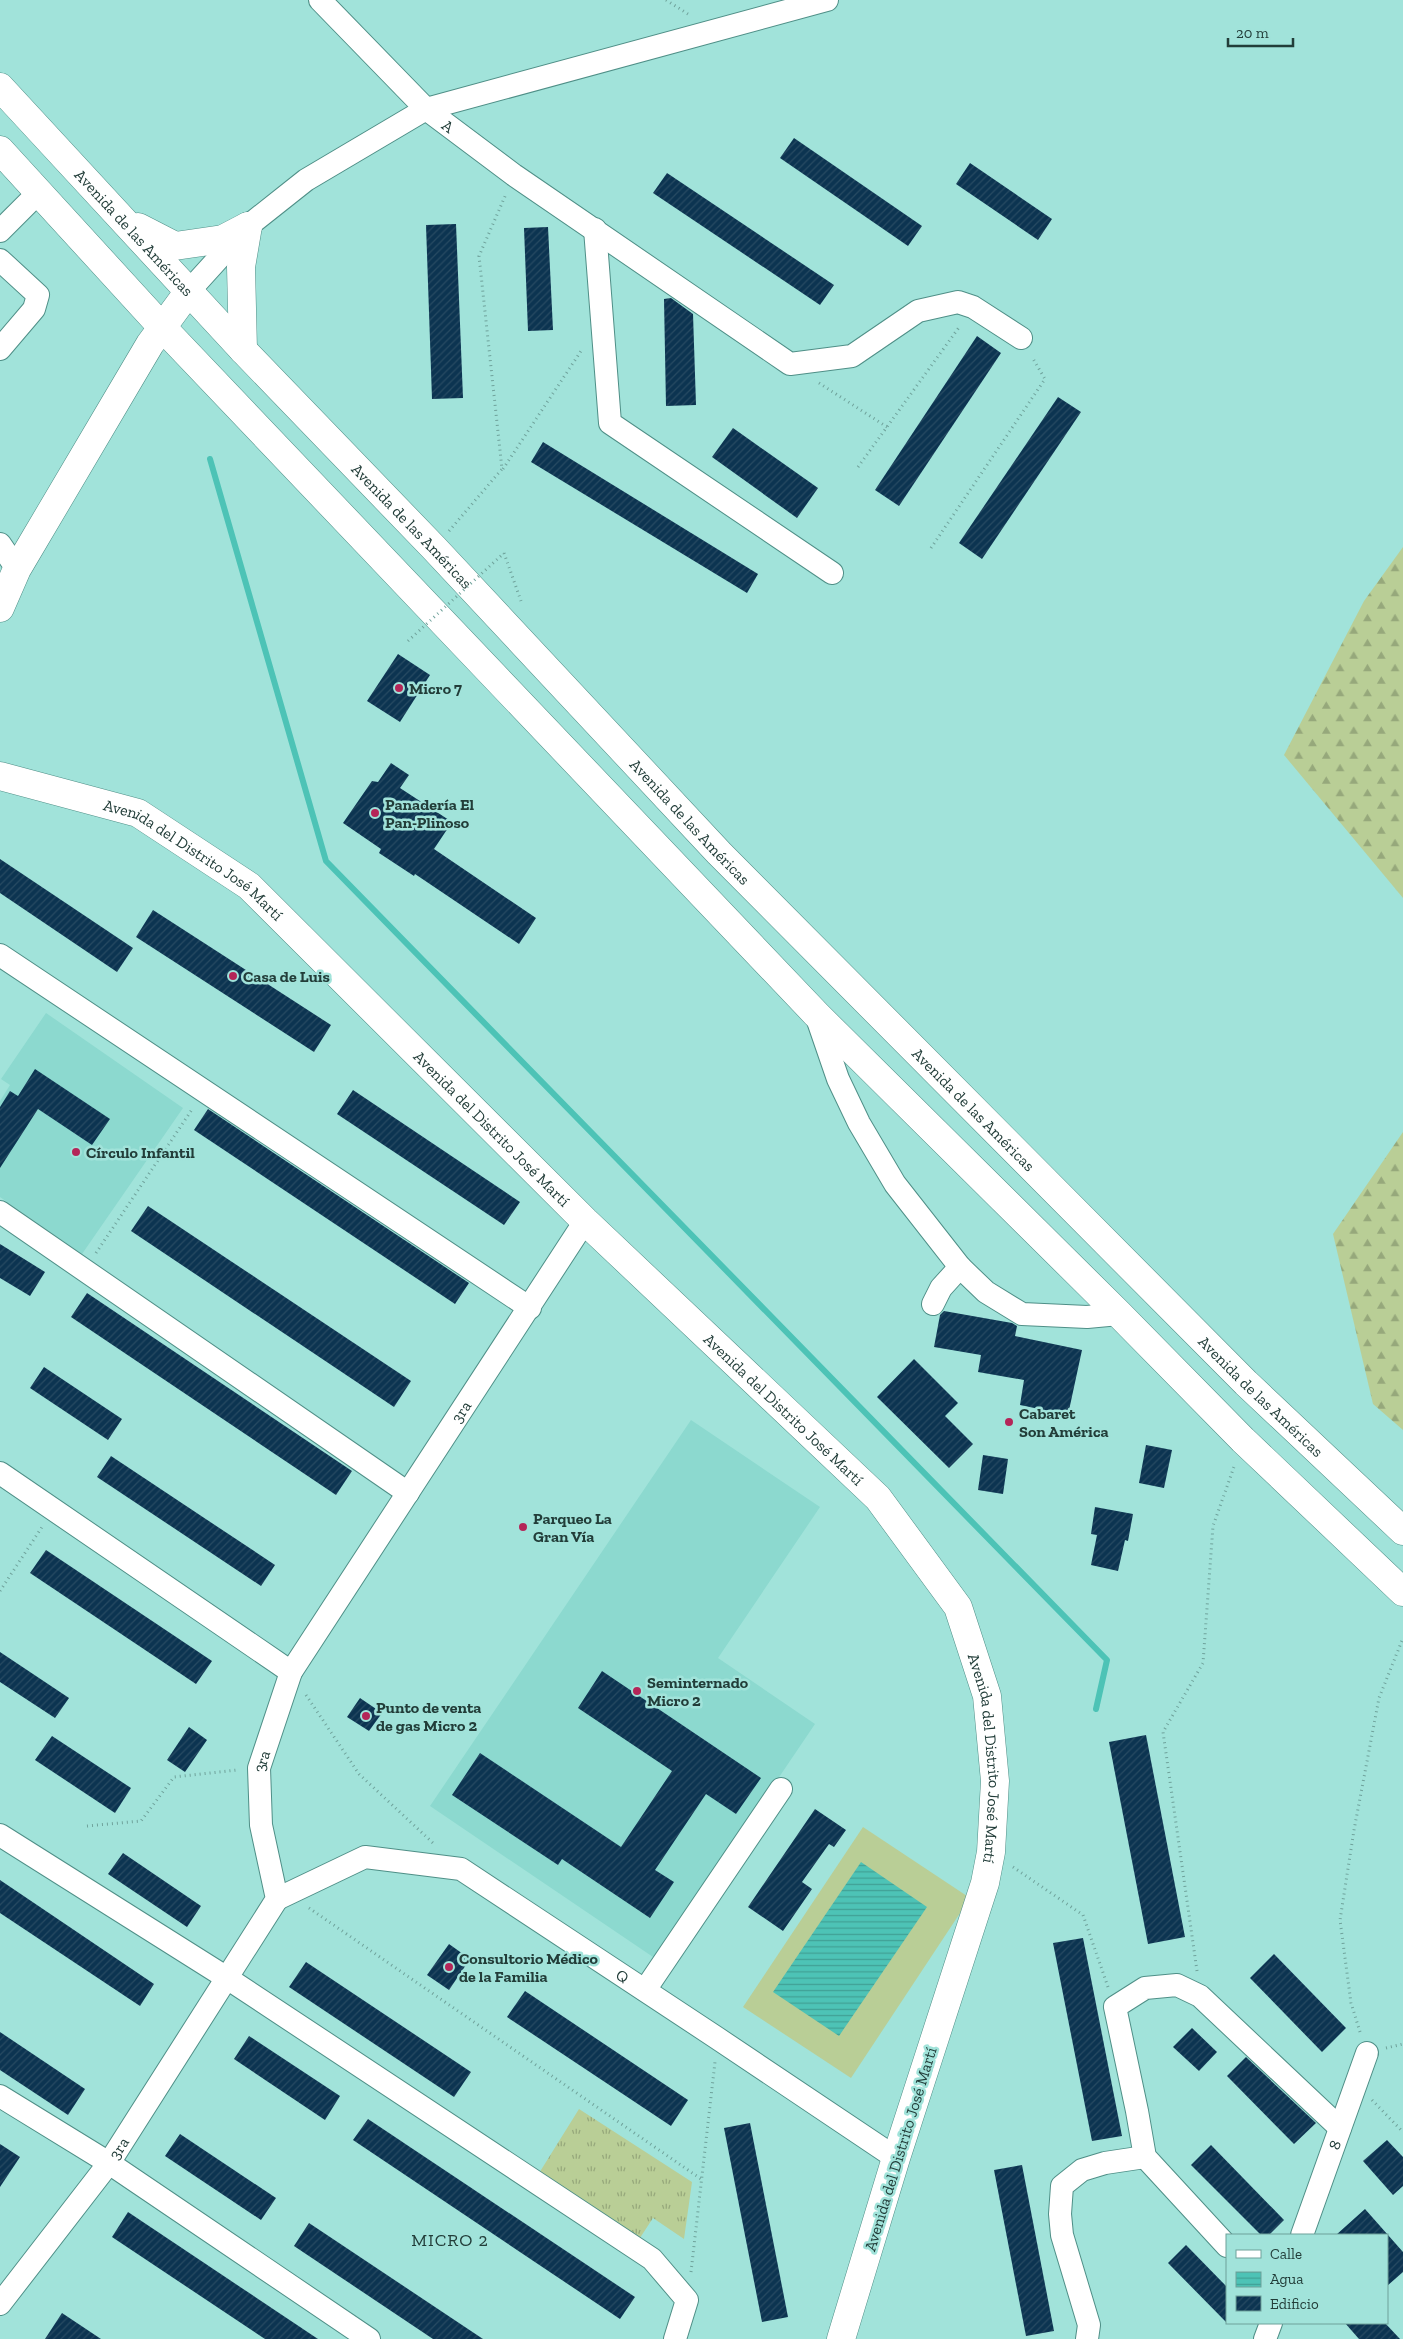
<svg xmlns="http://www.w3.org/2000/svg" width="1403" height="2339" viewBox="0 0 1403 2339" font-family="'Zilla Slab',serif">
  <defs>
    <pattern id="grass-tufts" width="24" height="20" patternUnits="userSpaceOnUse" patternTransform="scale(1.25)"><rect width="24" height="20" fill="#b9ce96"/><path d="M3 7l-1-3M5 7V3M7 7l1-3M15 17l-1-3M17 17v-4M19 17l1-3" fill="none" stroke="#96a87b"/></pattern>
    <pattern id="forest-firs" width="22" height="20" patternUnits="userSpaceOnUse" patternTransform="scale(1.25)"><rect width="22" height="20" fill="#b9ce96"/><path d="M5 1l3.5 6h-7zM16 11l3.5 6h-7z" fill="#96a87b"/></pattern>
    <pattern id="water-rules" width="6" height="5" patternUnits="userSpaceOnUse" patternTransform="scale(1.25)"><rect width="6" height="5" fill="#4dc3b6"/><path d="M0 2.5h6" fill="none" stroke="#40a095"/></pattern>
    <pattern id="building-hatch" width="6" height="6" patternUnits="userSpaceOnUse" patternTransform="scale(1.25)"><rect width="6" height="6" fill="#0c3451"/><path d="M-1 1l2-2M0 6l6-6M5 7l2-2" fill="none" stroke="#274a62"/></pattern>
  </defs>
  <rect width="100%" height="100%" fill="#a1e3da"/>
  <!-- built -->
  <g fill="#8cd9cf">
    <path d="M46 1013 183 1108 82 1254 0 1197V1101L10 1085 1 1079Z"/>
    <path d="M691 1420 820 1507 718 1658 815 1724 656 1959 430 1806Z"/>
  </g>
  <!-- grass -->
  <path fill="url(#grass-tufts)" d="M579 2109 692 2182 684 2239 653 2218 636 2244 536 2178Z"/>
  <!-- forest -->
  <g fill="url(#forest-firs)">
    <path d="M1403 547V898L1284 755 1364 601Z"/>
    <path d="M1403 1132V1430L1373 1404 1333 1234Z"/>
  </g>
  <!-- pitch -->
  <path fill="#b9ce96" d="M863 1827 970 1898 851 2078 743 2007Z"/>
  <!-- water -->
  <path fill="url(#water-rules)" d="M861 1862 927 1907 839 2036 773 1992Z"/>
  <g fill="none" stroke-linecap="round" stroke-linejoin="round">
    <!-- stream -->
    <path stroke="#4dc3b6" stroke-width="6" d="M210 459 326 861 1107 1660 1096 1709"/>
  </g>
  <!-- building -->
  <g fill="url(#building-hatch)">
    <path d="M794 138 922 226 908 246 780 158Z"/>
    <path d="M970 163 1052 219 1038 240 956 184Z"/>
    <path d="M667 173 834 285 820 305 653 193Z"/>
    <path d="M456 224 463 398 432 399 426 225Z"/>
    <path d="M548 227 553 330 528 331 524 228Z"/>
    <path d="M671 298 693 314 696 405 666 406 664 299Z"/>
    <path d="M977 336 1001 353 899 506 875 490Z"/>
    <path d="M1058 397 1081 412 982 559 959 543Z"/>
    <path d="M733 428 818 488 797 518 712 457Z"/>
    <path d="M543 442 758 574 747 593 531 462Z"/>
    <path d="M398 654 430 675 400 722 367 701Z"/>
    <path d="M391 763 409 775 400 788 452 822 434 849 536 918 519 944 415 874 414 876 379 853 381 849 343 823 372 781 378 782Z"/>
    <path d="M0 859 133 948 117 972 0 893Z"/>
    <path d="M153 910 331 1025 314 1052 136 937Z"/>
    <path d="M35 1069 110 1119 92 1145 38 1109 0 1168V1107L10 1091 18 1096Z"/>
    <path d="M353 1090 520 1202 504 1225 337 1114Z"/>
    <path d="M208 1109 469 1283 455 1304 194 1130Z"/>
    <path d="M148 1206 411 1381 394 1407 131 1231Z"/>
    <path d="M0 1244 45 1272 30 1296 0 1278Z"/>
    <path d="M87 1293 352 1471 336 1495 71 1317Z"/>
    <path d="M944 1311 1012 1323 1017 1326 1015 1336 1082 1350 1068 1415 1020 1405 1024 1380 978 1372 981 1355 934 1347 940 1315Z"/>
    <path d="M914 1359 958 1403 945 1416 973 1444 949 1468 877 1397Z"/>
    <path d="M44 1367 122 1419 108 1440 30 1388Z"/>
    <path d="M1146 1445 1172 1450 1164 1488 1139 1483Z"/>
    <path d="M983 1455 1008 1459 1003 1494 978 1490Z"/>
    <path d="M111 1456 275 1565 261 1586 97 1477Z"/>
    <path d="M1095 1507 1133 1514 1128 1541 1125 1540 1118 1571 1091 1565 1097 1535 1091 1534Z"/>
    <path d="M46 1550 212 1661 196 1684 30 1573Z"/>
    <path d="M0 1652 69 1698 55 1718 0 1682Z"/>
    <path d="M602 1671 761 1778 736 1814 706 1794 655 1870 674 1882 650 1918 562 1859 558 1865 452 1795 480 1753 621 1847 672 1771 578 1708Z"/>
    <path d="M360 1698 382 1713 369 1731 347 1717Z"/>
    <path d="M189 1727 207 1740 185 1772 167 1760Z"/>
    <path d="M1146 1735 1185 1937 1148 1944 1109 1742Z"/>
    <path d="M52 1736 131 1788 115 1813 35 1760Z"/>
    <path d="M815 1809 846 1830 834 1847 829 1844 802 1882 812 1889 783 1931 748 1907Z"/>
    <path d="M123 1853 201 1906 187 1927 108 1874Z"/>
    <path d="M0 1880 154 1984 140 2006 0 1913Z"/>
    <path d="M1083 1938 1122 2136 1092 2141 1053 1943Z"/>
    <path d="M449 1944 470 1959 449 1990 427 1975Z"/>
    <path d="M1274 1954 1346 2028 1322 2052 1250 1978Z"/>
    <path d="M306 1962 471 2072 454 2097 289 1987Z"/>
    <path d="M525 1991 688 2100 671 2126 507 2017Z"/>
    <path d="M1192 2028 1217 2052 1199 2071 1173 2047Z"/>
    <path d="M0 2032 85 2089 68 2115 0 2070Z"/>
    <path d="M249 2036 340 2096 325 2120 234 2059Z"/>
    <path d="M1246 2057 1316 2123 1294 2144 1227 2076Z"/>
    <path d="M368 2119 635 2297 620 2319 353 2140Z"/>
    <path d="M750 2123 788 2317 762 2322 724 2128Z"/>
    <path d="M180 2134 276 2198 261 2220 165 2156Z"/>
    <path d="M1387 2140 1403 2157V2186L1393 2195 1363 2161Z"/>
    <path d="M0 2144 20 2157 0 2187Z"/>
    <path d="M1211 2145 1284 2220 1269 2235H1261L1191 2165Z"/>
    <path d="M1022 2165 1054 2331 1026 2336 994 2170Z"/>
    <path d="M1365 2209 1403 2252V2272L1387 2286V2235H1336Z"/>
    <path d="M128 2212 318 2339H265L112 2237Z"/>
    <path d="M309 2223 483 2339H433L294 2246Z"/>
    <path d="M1186 2245 1227 2287V2323L1168 2263Z"/>
    <path d="M62 2313 101 2339H45Z"/>
    <path d="M1345 2323H1385L1400 2339H1359Z"/>
  </g>
  <g fill="none" stroke-linecap="round" stroke-linejoin="round">
    <defs>
      <g id="minor">
        <path id="s1" d="M320 0 426 109 514 175 790 364 852 356 918 311 958 302 973 307 1021 338"/>
        <path d="M595 229 610 423 832 573"/>
        <path d="M0 231 39 192"/>
        <path d="M0 260 38 295 34 309 0 349"/>
        <path d="M189 291 248 226 306 180 426 109 827 0"/>
        <path d="M0 544 17 569"/>
        <path d="M0 955 530 1308"/>
        <path d="M816 1015 838 1079 859 1123 895 1184 960 1267 986 1292 1022 1314 1087 1317 1119 1314"/>
        <path d="M0 1212 408 1493"/>
        <path d="M933 1304 941 1288 960 1267"/>
        <path d="M0 1473 291 1672"/>
        <path d="M0 1835 227 1978 652 2259 687 2300 675 2339"/>
        <path id="s2" d="M277 1899 365 1857 461 1869 717 2038 896 2158"/>
        <path d="M645 1990 781 1789"/>
        <path d="M0 2096 109 2163 369 2339"/>
        <path id="s3" d="M1302 2235 1367 2053"/>
        <path d="M1227 2246 1145 2157 1137 2111 1115 2007 1145 1988 1177 1985 1200 1996 1340 2128"/>
        <path id="s4" d="M0 2304 109 2163 277 1899 261 1825 259 1768 291 1672 585 1221"/>
        <path d="M1087 2339 1089 2325 1062 2235 1060 2214 1062 2186 1082 2170 1105 2163 1145 2157"/>
        <path d="M1265 2339 1271 2323"/>
      </g>
      <g id="major">
        <path id="s5" d="M0 87 243 350 434 548 719 853 1246 1383 1403 1531"/>
        <path d="M0 150 161 326 816 1014 1119 1314 1243 1440 1403 1592"/>
        <path d="M138 227 175 246 223 239 248 226"/>
        <path d="M243 350 241 267 248 226"/>
        <path d="M0 608 17 569 150 344 189 291"/>
        <path id="s6" d="M0 776 138 813 249 886 585 1221 878 1498 958 1607 987 1696 995 1781 991 1852 985 1883 896 2158 841 2339"/>
      </g>
    </defs>
    <!-- minor casing -->
    <use href="#minor" stroke="#4f8f87" stroke-width="24"/>
    <!-- major casing -->
    <use href="#major" stroke="#4f8f87" stroke-width="29"/>
    <!-- path -->
    <g stroke="#6fa29b" stroke-width="3" stroke-dasharray="1 4" stroke-linecap="butt">
      <path d="M666 0 688 14"/>
      <path d="M819 383 887 427"/>
      <path d="M858 467 960 326"/>
      <path d="M503 469 581 351"/>
      <path d="M449 531 502 469 479 256 506 194"/>
      <path d="M931 548 1045 379 1032 357"/>
      <path d="M504 553 521 601"/>
      <path d="M96 1253 193 1108"/>
      <path d="M0 1591 42 1527"/>
      <path d="M306 1695 359 1774 433 1843"/>
      <path d="M87 1826 141 1821 174 1777 237 1770"/>
      <path d="M1013 1867 1083 1915 1108 1987"/>
      <path d="M309 1908 701 2179"/>
      <path d="M1197 1971 1163 1732 1203 1663 1213 1526 1235 1464"/>
      <path d="M1360 2032 1351 2003 1340 1920 1354 1830 1379 1698 1403 1638"/>
      <path d="M1386 2048 1403 2044"/>
      <path d="M1372 2100 1403 2132"/>
      <path d="M691 2272 715 2062"/>
    </g>
    <!-- minor -->
    <use href="#minor" stroke="#fff" stroke-width="22"/>
    <!-- major -->
    <use href="#major" stroke="#fff" stroke-width="28"/>
    <!-- path-bridge -->
    <path stroke="#6fa29b" stroke-width="3" stroke-dasharray="1 4" stroke-linecap="butt" d="M408 641 504 553"/>
  </g>
  <!-- markers -->
  <g fill="#b42558" stroke="#a1e3da" stroke-width="2">
    <circle cx="399" cy="688" r="5"/>
    <circle cx="375" cy="813" r="5"/>
    <circle cx="233" cy="976" r="5"/>
    <circle cx="76" cy="1152" r="5"/>
    <circle cx="1009" cy="1422" r="5"/>
    <circle cx="523" cy="1527" r="5"/>
    <circle cx="637" cy="1691" r="5"/>
    <circle cx="366" cy="1716" r="5"/>
    <circle cx="449" cy="1967" r="5"/>
  </g>
  <g text-anchor="middle" stroke-width="5" stroke-linejoin="round" paint-order="stroke">
    <!-- street labels -->
    <g font-size="16" fill="#223d39" stroke="#a1e3da">
      <text dy="6" stroke="none"><textPath href="#s1" startOffset="180">A</textPath></text>
      <text dy="6" stroke="none"><textPath href="#s5" startOffset="198">Avenida de las Américas</textPath></text>
      <text dy="6" stroke="none"><textPath href="#s5" startOffset="602">Avenida de las Américas</textPath></text>
      <text dy="6" stroke="none"><textPath href="#s5" startOffset="1008">Avenida de las Américas</textPath></text>
      <text dy="6" stroke="none"><textPath href="#s6" startOffset="214">Avenida del Distrito José Martí</textPath></text>
      <text dy="6" stroke="none"><textPath href="#s5" startOffset="1412">Avenida de las Américas</textPath></text>
      <text dy="6" stroke="none"><textPath href="#s6" startOffset="619">Avenida del Distrito José Martí</textPath></text>
      <text dy="6" stroke="none"><textPath href="#s5" startOffset="1818">Avenida de las Américas</textPath></text>
      <text dy="6" stroke="none"><textPath href="#s6" startOffset="1024">Avenida del Distrito José Martí</textPath></text>
      <text dy="6" stroke="none"><textPath href="#s4" startOffset="1036">3ra</textPath></text>
      <text dy="6" stroke="none"><textPath href="#s6" startOffset="1444">Avenida del Distrito José Martí</textPath></text>
      <text dy="6" stroke="none"><textPath href="#s4" startOffset="631">3ra</textPath></text>
      <text dy="6" stroke="none"><textPath href="#s2" startOffset="388">Q</textPath></text>
      <text dy="6" stroke="none"><textPath href="#s3" startOffset="96">8</textPath></text>
      <text dy="6" stroke="none"><textPath href="#s4" startOffset="196">3ra</textPath></text>
      <text transform="translate(900 2149) rotate(-73)" y="6">Avenida del Distrito José Martí</text>
    </g>
    <!-- poi labels -->
    <g font-size="16" font-weight="bold" fill="#223d39" stroke="#a1e3da" text-anchor="start">
      <text x="409" y="694">Micro 7</text>
      <text x="385" y="810">Panadería El<tspan x="385" dy="18">Pan-Plinoso</tspan></text>
      <text x="243" y="982">Casa de Luis</text>
      <text x="86" y="1158">Círculo Infantil</text>
      <text x="1019" y="1419">Cabaret<tspan x="1019" dy="18">Son América</tspan></text>
      <text x="533" y="1524">Parqueo La<tspan x="533" dy="18">Gran Vía</tspan></text>
      <text x="647" y="1688">Seminternado<tspan x="647" dy="18">Micro 2</tspan></text>
      <text x="376" y="1713">Punto de venta<tspan x="376" dy="18">de gas Micro 2</tspan></text>
      <text x="459" y="1964">Consultorio Médico<tspan x="459" dy="18">de la Familia</tspan></text>
    </g>
    <!-- neighbourhood labels -->
    <g font-size="18" letter-spacing="1" fill="#223d39" stroke="#a1e3da">
      <text x="450" y="2246">MICRO 2</text>
    </g>
  </g>
  <!-- legend -->
  <rect x="1226" y="2234" width="162" height="90" fill="#a1e3da" stroke="#6ea19a"/>
  <rect x="1236" y="2250" width="25" height="8" fill="#ffffff" stroke="#6ea19a"/>
  <text x="1270" y="2259" font-size="15" fill="#223d39">Calle</text>
  <rect x="1236" y="2272" width="25" height="15" fill="url(#water-rules)" stroke="#6ea19a"/>
  <text x="1270" y="2284" font-size="15" fill="#223d39">Agua</text>
  <rect x="1236" y="2296" width="25" height="15" fill="url(#building-hatch)" stroke="#6ea19a"/>
  <text x="1270" y="2309" font-size="15" fill="#223d39">Edificio</text>
  <!-- scale -->
  <path d="M1228 38v8h65v-8" fill="none" stroke="#223d39" stroke-width="2.5"/>
  <text x="1236" y="38" font-size="15" fill="#223d39" stroke="#a1e3da" stroke-width="4" paint-order="stroke">20 m</text>
</svg>
